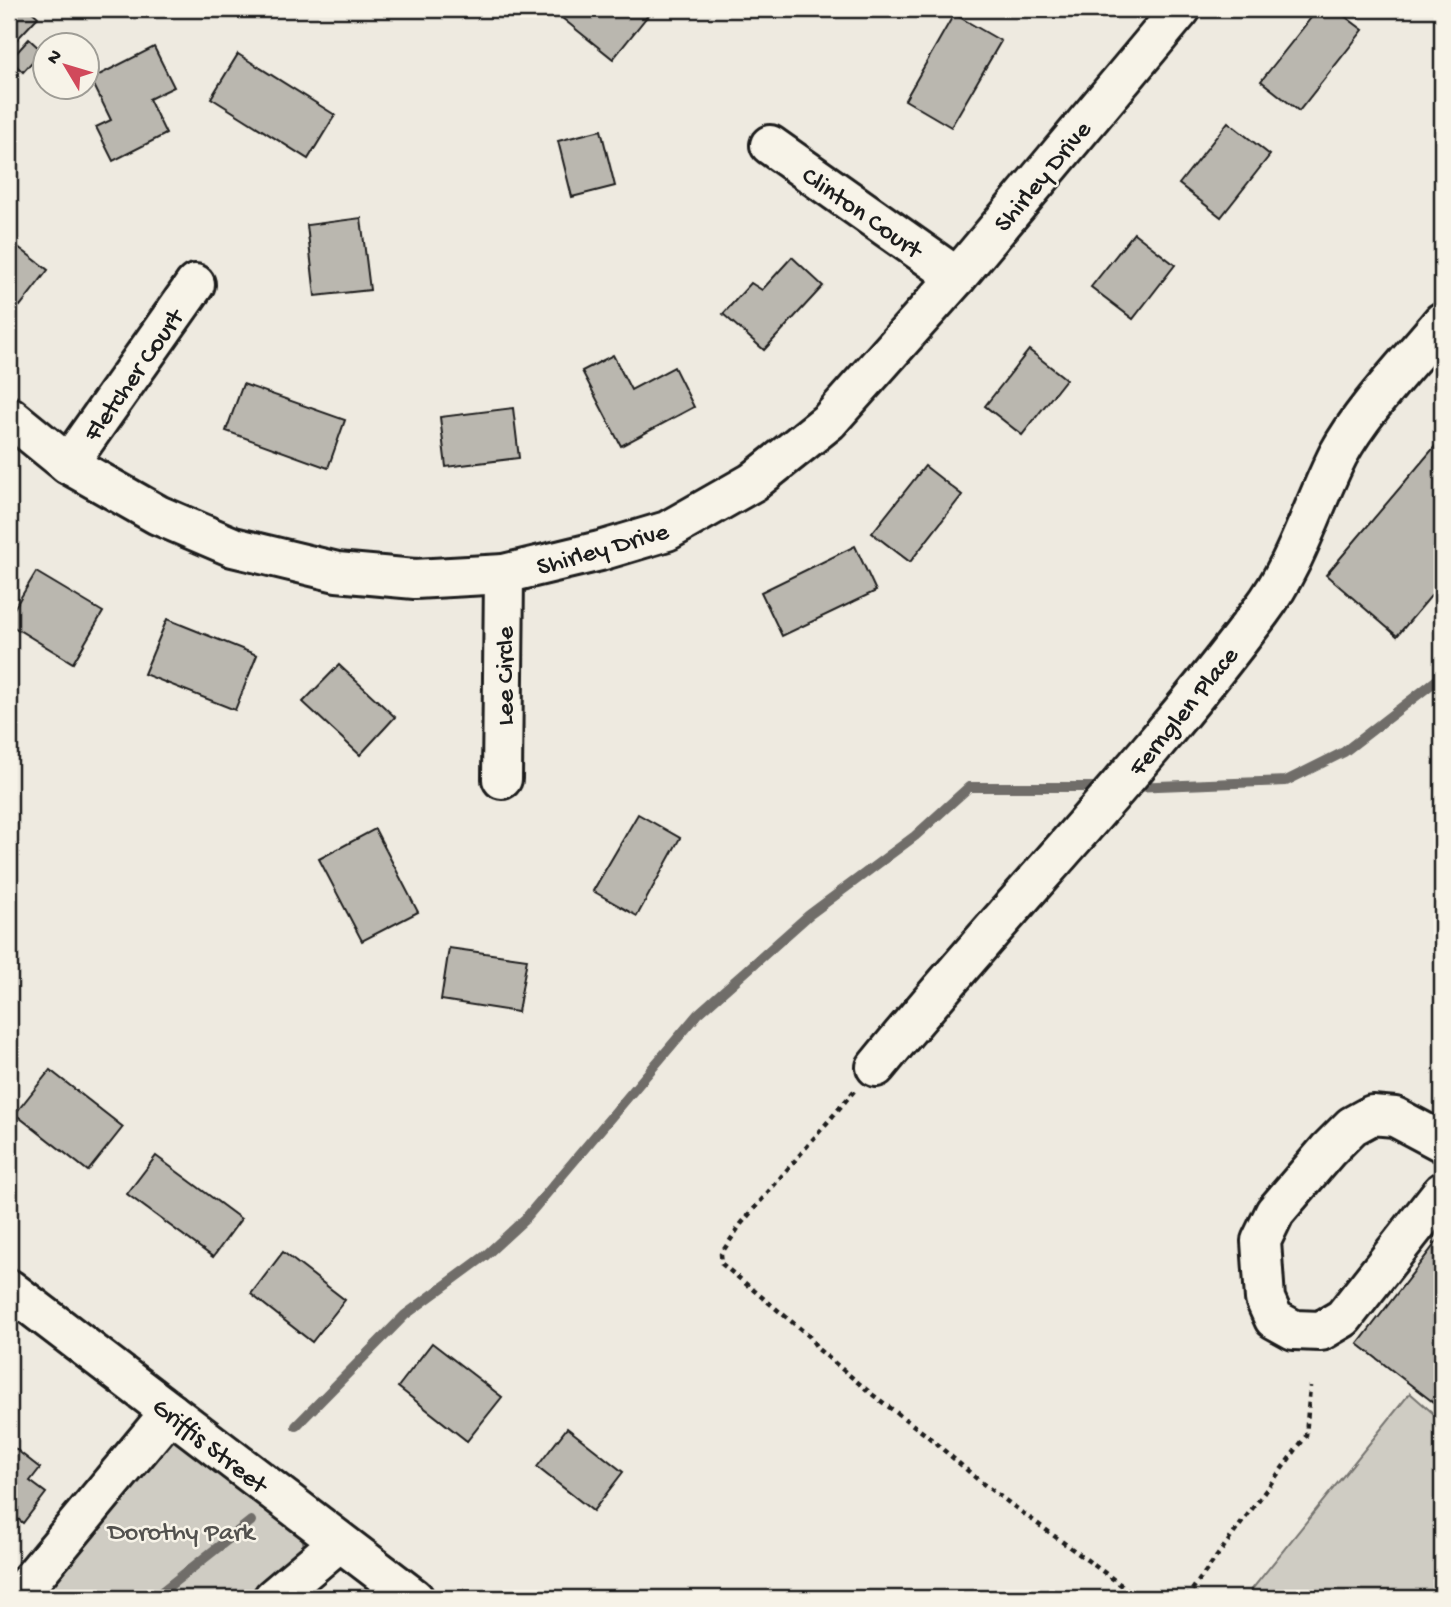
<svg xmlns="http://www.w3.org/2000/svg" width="1451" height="1607" viewBox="0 0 1451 1607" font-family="'Gochi Hand',sans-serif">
  <rect width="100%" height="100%" fill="#eeeae0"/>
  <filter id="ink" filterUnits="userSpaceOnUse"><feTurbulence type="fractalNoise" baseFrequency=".0143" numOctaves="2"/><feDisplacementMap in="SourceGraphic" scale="14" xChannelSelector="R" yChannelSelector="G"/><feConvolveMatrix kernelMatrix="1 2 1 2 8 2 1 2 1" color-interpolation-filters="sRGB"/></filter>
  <g filter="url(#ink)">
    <!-- green -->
    <g fill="#cfccc3" stroke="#767470" stroke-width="2">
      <path d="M1410 1393 1442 1421V1598H1245Z"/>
      <path d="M175 1439 302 1537 305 1551 250 1598H34L164 1441Z"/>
    </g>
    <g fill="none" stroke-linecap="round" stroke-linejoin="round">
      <!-- stream -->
      <g stroke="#6f6d69" stroke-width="10">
        <path d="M1132 787 1286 781 1344 752 1442 676"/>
        <path d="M296 1426 405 1315 485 1256 525 1219 698 1014 809 915 915 836 969 787H1103"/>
        <path d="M154 1598 251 1521"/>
      </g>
    </g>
    <!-- building -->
    <g fill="#bab7af" stroke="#1c1c1c" stroke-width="2">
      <path d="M9 9H29L38 17 9 48Z"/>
      <path d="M562 9H653L613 59 557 14Z"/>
      <path d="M1318 9H1335L1363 30 1299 111 1261 81Z"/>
      <path d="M954 14 1001 41 951 127 905 100Z"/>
      <path d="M29 39 42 51 23 72 10 60Z"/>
      <path d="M154 47 174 87 149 99 166 134 113 161 96 127 111 120 91 79Z"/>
      <path d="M238 54 335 115 308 159 211 98Z"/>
      <path d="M1228 122 1270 155 1221 217 1179 184Z"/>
      <path d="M601 130 615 186 572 197 558 141Z"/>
      <path d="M361 218 370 290 315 296 307 225Z"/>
      <path d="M1134 233 1175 265 1133 319 1091 287Z"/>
      <path d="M9 240 48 270 20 306 9 298Z"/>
      <path d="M792 257 823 286 764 350 723 314 751 283 762 290Z"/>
      <path d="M1029 350 1066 379 1022 435 985 406Z"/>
      <path d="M613 355 631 390 674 367 694 407 621 446 582 371Z"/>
      <path d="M243 384 345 420 328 468 226 431Z"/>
      <path d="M513 408 519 458 446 467 440 417Z"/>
      <path d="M1442 438V583L1397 636 1326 575Z"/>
      <path d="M925 466 962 495 910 562 872 533Z"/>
      <path d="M855 546 876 591 782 636 761 592Z"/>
      <path d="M36 572 103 612 73 663 9 624V617Z"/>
      <path d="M167 619 257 655 235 710 144 674Z"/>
      <path d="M339 665 395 717 360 755 303 702Z"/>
      <path d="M638 814 680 838 637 916 593 891Z"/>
      <path d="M375 829 418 912 362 941 319 859Z"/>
      <path d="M449 948 527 959 518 1012 441 1000Z"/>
      <path d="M50 1070 123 1127 88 1171 15 1114Z"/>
      <path d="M156 1156 241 1219 213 1257 127 1194Z"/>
      <path d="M1442 1235V1409L1358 1344Z"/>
      <path d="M283 1252 345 1300 312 1342 251 1294Z"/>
      <path d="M432 1343 502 1397 467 1441 398 1387Z"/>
      <path d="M567 1428 623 1472 593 1511 537 1467Z"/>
      <path d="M9 1444 40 1468 30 1481 46 1493 23 1523 9 1512Z"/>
    </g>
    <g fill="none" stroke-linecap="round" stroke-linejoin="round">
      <defs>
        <g id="minor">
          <path d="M770 145 957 277"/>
          <path d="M9 416 68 464 158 515 233 547 337 572 415 579 504 574 600 551 667 531 753 482 829 421 957 277 1181 9"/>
          <path d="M68 464 195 284"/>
          <path d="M502 779 504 574"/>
          <path d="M876 1067C1001 913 1142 771 1261 611 1296 565 1312 507 1338 455 1362 410 1409 362 1442 322"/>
          <path d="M1442 1142 1395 1117 1372 1115 1352 1126 1328 1150 1275 1212 1261 1241 1265 1299 1274 1319 1294 1330 1321 1331 1343 1318 1442 1192"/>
          <path d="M16 1598 170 1412"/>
          <path d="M273 1598 338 1543"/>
        </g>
        <path id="tertiary" d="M9 1289 414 1598"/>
      </defs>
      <!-- minor casing -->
      <use href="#minor" stroke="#1c1c1c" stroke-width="44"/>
      <!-- tertiary casing -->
      <use href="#tertiary" stroke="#1c1c1c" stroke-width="44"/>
      <!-- path -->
      <g stroke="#1c1c1c" stroke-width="4.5" stroke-dasharray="5 5" stroke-linecap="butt">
        <path d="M854 1091 741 1224 721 1254 722 1264 809 1336 818 1349 873 1395 925 1434 982 1483 1139 1598"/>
        <path d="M1186 1598 1306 1436 1310 1386"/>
      </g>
      <!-- minor -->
      <use href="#minor" stroke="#f7f3e8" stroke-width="38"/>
      <!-- tertiary -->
      <use href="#tertiary" stroke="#f7f3e8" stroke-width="38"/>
    </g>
  </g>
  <g text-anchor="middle" stroke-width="5" stroke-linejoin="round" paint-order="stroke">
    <!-- street labels -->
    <g font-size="26" fill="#1c1c1c" stroke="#f7f3e8">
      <text transform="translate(1041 175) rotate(-50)" y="9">Shirley Drive</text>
      <text transform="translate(863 211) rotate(35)" y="9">Clinton Court</text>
      <text transform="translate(132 374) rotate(-55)" y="9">Fletcher Court</text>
      <text transform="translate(602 547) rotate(-16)" y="9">Shirley Drive</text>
      <text transform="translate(503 676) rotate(-90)" y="9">Lee Circle</text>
      <text transform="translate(1182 710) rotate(-51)" y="9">Fernglen Place</text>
      <text transform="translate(211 1444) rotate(38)" y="9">Griffis Street</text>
    </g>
    <!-- park labels -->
    <g font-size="26" fill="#52514e" stroke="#f7f3e8">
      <text x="181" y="1539">Dorothy Park</text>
    </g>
  </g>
  <!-- margin -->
  <rect width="1451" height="1607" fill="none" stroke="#f7f3e8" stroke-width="35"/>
  <rect x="18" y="18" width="1416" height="1572" fill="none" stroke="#1c1c1c" stroke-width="2.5" filter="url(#ink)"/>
  <!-- north arrow -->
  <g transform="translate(66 66) rotate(308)"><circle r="33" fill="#f7f3e8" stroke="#9f9d96" stroke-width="2"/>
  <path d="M0-5L12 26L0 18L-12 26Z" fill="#d1495b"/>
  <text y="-10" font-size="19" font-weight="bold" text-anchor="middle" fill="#1c1c1c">N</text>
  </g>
</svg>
